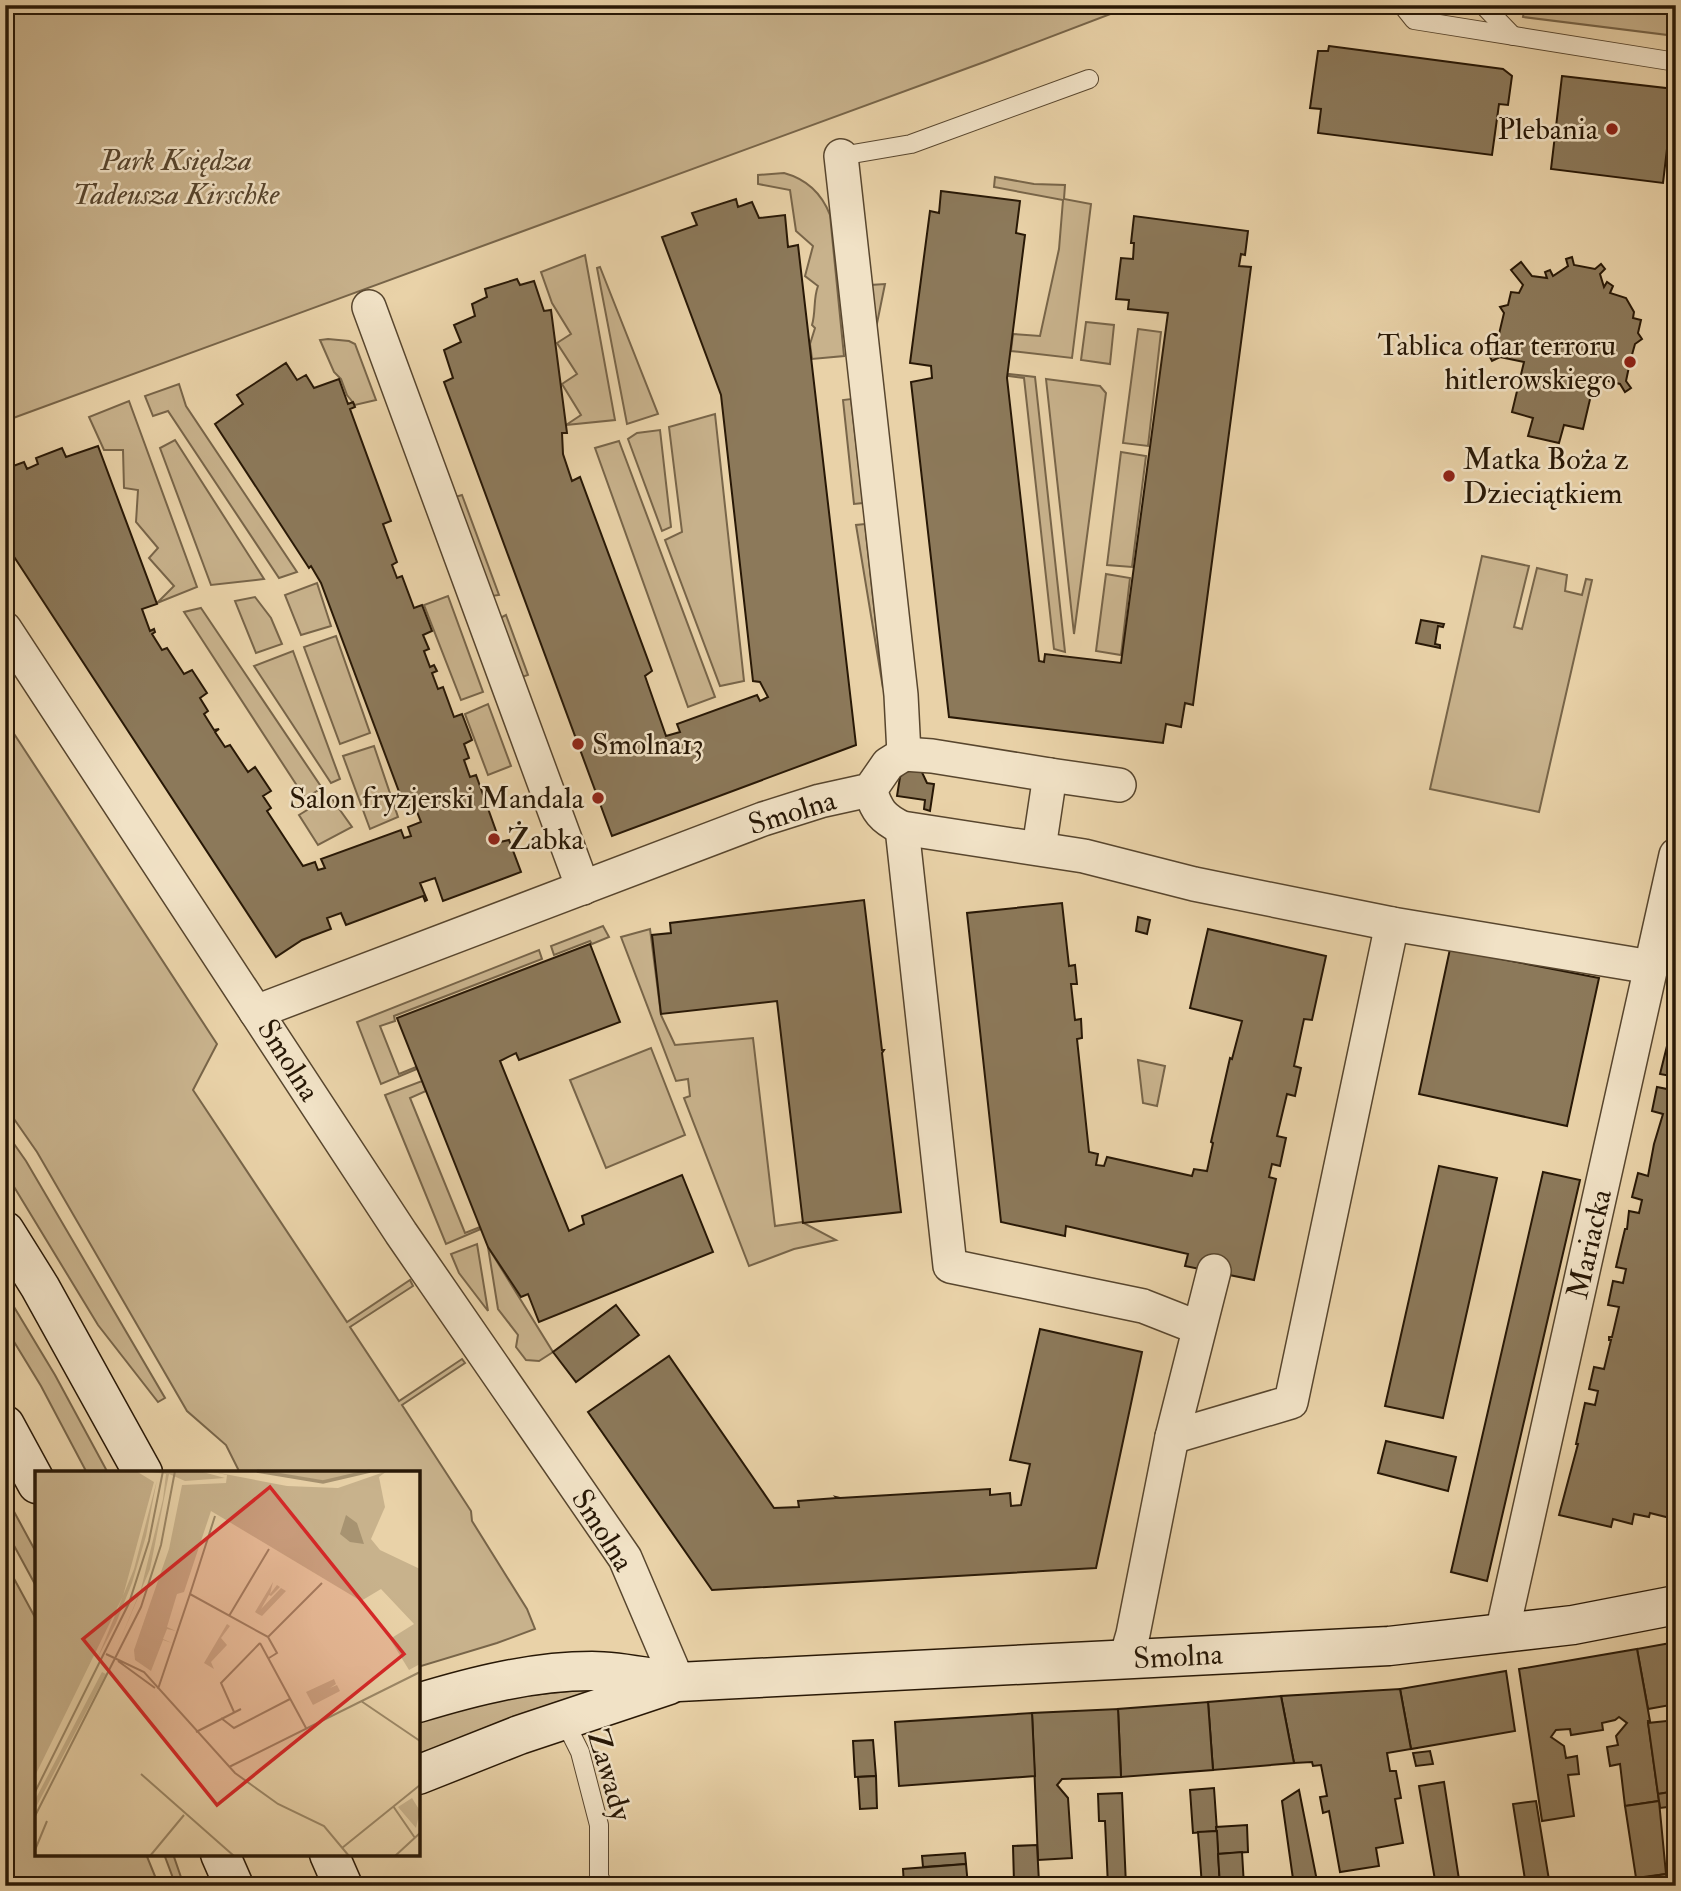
<svg xmlns="http://www.w3.org/2000/svg" width="1681" height="1891" viewBox="0 0 1681 1891" font-family="'IM FELL Double Pica',serif">
  <rect width="100%" height="100%" fill="#e9d2a8"/>
  <filter id="stains"><feTurbulence type="fractalNoise" baseFrequency=".00286" numOctaves="4"/><feColorMatrix values="0 0 0 0 .2 0 0 0 0 .09 0 0 0 0 .02 0 0 0 .5 -.17"/></filter>
  <radialGradient id="worn" r=".72"><stop offset=".6" stop-color="#630" stop-opacity="0"/><stop offset="1" stop-color="#630" stop-opacity=".3"/></radialGradient>
  <!-- green -->
  <g fill="#c8b28c" stroke="#786549" stroke-width="2">
    <path d="M5 5H1134L987 61 5 421Z"/>
    <path d="M1525 5H1676V36L1523 17Z"/>
    <path d="M784 173C806 179 822 194 830 215L844 356 812 359 810 344 815 328 812 325C816 312 813 299 818 286L805 276 813 246 796 231 790 190 758 184V175Z"/>
    <path d="M995 177 1034 184 1065 185 1064 199 1091 204 1072 358 1011 351 1013 334 1040 336 1059 249 1063 200 994 187Z"/>
    <path d="M585 255 615 420 566 425 581 415 562 384 577 374 557 343 571 334 552 303 541 272Z"/>
    <path d="M600 267 658 414 627 424 597 268Z"/>
    <path d="M885 284 873 343 870 285Z"/>
    <path d="M1086 322 1114 325 1110 364 1081 360Z"/>
    <path d="M1138 329 1161 332 1148 446 1123 443Z"/>
    <path d="M328 339 349 341 355 344 376 400 355 405 347 395 341 379 334 372 320 340Z"/>
    <path d="M1009 374 1035 377 1065 652 1054 649 1024 378 1008 376Z"/>
    <path d="M1046 379 1100 386 1106 393 1074 634Z"/>
    <path d="M179 384 186 406 297 572 279 578 168 411 153 416 145 396Z"/>
    <path d="M851 399 863 503 854 504 843 400Z"/>
    <path d="M129 401 197 587 157 603 174 586 149 558 158 548 136 522 138 490 124 488 123 450H104L89 417Z"/>
    <path d="M715 414 744 681 720 686 665 540 682 532 669 427Z"/>
    <path d="M660 430 671 527 662 531 628 439 637 433Z"/>
    <path d="M175 440 264 579 211 585 160 448Z"/>
    <path d="M619 441 715 697 688 707 595 448Z"/>
    <path d="M1121 452 1146 456 1132 567 1107 565Z"/>
    <path d="M462 495 499 595 492 596 455 497Z"/>
    <path d="M865 524 883 688 856 525Z"/>
    <path d="M1482 556 1529 566 1514 627 1522 629 1537 568 1567 575 1565 591 1582 595 1586 579 1592 580 1539 812 1430 789Z"/>
    <path d="M1106 574 1130 578 1121 655 1096 651Z"/>
    <path d="M317 583 331 626 301 635 285 595Z"/>
    <path d="M448 596 483 692 461 700 424 605Z"/>
    <path d="M255 597 271 618 282 644 256 653 235 601Z"/>
    <path d="M201 608 322 788 305 798 184 612Z"/>
    <path d="M506 615 528 675 522 677 500 618Z"/>
    <path d="M336 636 370 733 340 744 304 647Z"/>
    <path d="M293 651 340 779 331 783 254 666Z"/>
    <path d="M488 704 511 766 488 775 465 714Z"/>
    <path d="M5 720 217 1044 193 1090 347 1322 410 1280 413 1286 350 1327 399 1401 462 1359 465 1363 402 1405 471 1511 472 1521 527 1609 535 1629 497 1643 418 1667V1473H240L226 1445 187 1411 37 1152 5 1106Z"/>
    <path d="M374 746 398 817 370 829 343 756Z"/>
    <path d="M330 796 352 827 318 845 299 815Z"/>
    <path d="M603 926 609 937 592 944 590 941 554 955 551 946Z"/>
    <path d="M650 929 661 1015 675 1045 753 1038 775 1226 802 1222 836 1240 794 1249 749 1266 684 1098 690 1096 688 1079 676 1081 621 937Z"/>
    <path d="M539 950 542 959 394 1016 395 1021 380 1026 399 1074 416 1067 417 1069 381 1084 357 1022Z"/>
    <path d="M651 1048 685 1135 606 1168 570 1080Z"/>
    <path d="M1138 1060 1165 1066 1157 1106 1143 1103Z"/>
    <path d="M422 1081 426 1091 410 1098 465 1233 480 1227 481 1229 446 1244 385 1095Z"/>
    <path d="M5 1131 26 1161 165 1398 158 1402 98 1325 5 1172Z"/>
    <path d="M477 1244 488 1311 459 1273 451 1254Z"/>
    <path d="M488 1247 553 1352 539 1361 526 1360 516 1347 518 1335 498 1309Z"/>
    <path d="M5 1292 55 1375 108 1473H87L41 1386 5 1327Z"/>
    <path d="M5 1495 37 1554V1588L5 1529Z"/>
    <path d="M5 1562 37 1621V1854H146L159 1886H5Z"/>
    <path d="M608 1687 418 1754V1721L504 1698Z"/>
    <path d="M164 1854H173L184 1886H176Z"/>
  </g>
  <!-- building -->
  <g fill="#8c795a" stroke="#281806" stroke-width="2">
    <path d="M1173 5H1216L1215 11Z"/>
    <path d="M1329 46 1503 69 1512 76 1508 105 1499 104 1492 155 1318 133 1321 109 1310 108 1318 51H1328Z"/>
    <path d="M1562 76 1674 89 1663 183 1551 169Z"/>
    <path d="M941 191 1020 201 1016 233 1025 235 1007 378 1039 661 1044 662 1045 654 1121 663 1168 313 1128 309 1129 300 1116 299 1121 258 1133 259 1134 243H1131L1134 216 1248 231 1245 255 1241 254 1239 266 1251 267 1193 705 1185 703 1181 727 1166 724 1163 743 949 717 911 382 932 378 931 366 910 363 930 211 939 213Z"/>
    <path d="M736 199 738 207 752 202 759 218 785 215 788 247 798 245 856 745 612 836 444 382 453 378 444 350 461 342 454 325 475 316 472 304 487 297 485 289 517 279 520 285 534 281 544 311 551 310 567 433H562L563 454 572 481 580 477 652 671 645 676 666 736 680 732 677 724 757 695 760 701 768 697 760 682 753 681 721 395 662 237 697 225 692 213Z"/>
    <path d="M1572 257 1574 265 1595 269 1601 264 1605 269 1600 274 1604 287 1607 282 1613 286 1610 293 1626 298 1634 312 1633 318 1641 320 1638 333 1642 339 1635 344 1630 362 1626 381 1631 388 1625 392 1620 384 1595 378 1583 429 1564 425 1559 443 1528 436 1533 418 1512 412 1524 362 1500 357 1492 361 1489 355 1495 351 1504 313 1500 307 1508 305 1511 292 1519 293 1523 285 1511 270 1521 262 1532 276 1547 278 1545 272 1550 270 1553 276 1568 266 1566 259Z"/>
    <path d="M286 363 297 380 306 375 314 388 339 379 348 404 353 402 355 407 350 409 391 521 383 524 397 562 392 565 397 578 402 576 414 608 422 605 432 631 423 635 429 649 424 651 430 667 434 665 437 671 432 673 438 689 443 687 454 717 462 714 472 740 464 744 469 758 464 760 470 777 476 775 500 842 509 840 521 872 443 901 435 878 420 883 427 900 425 901 423 896 346 925 341 913 327 918 331 929 302 940 276 957 5 543V469L24 462 27 469 38 464 36 458 62 448 66 457 98 446 157 604 142 609 150 631 154 629 155 632 152 634 162 650 167 648 184 674 192 670 207 693 200 698 208 711 204 714 214 730 219 729 215 732 225 747 230 745 248 772 255 767 271 791 263 796 271 808 267 811 303 866 315 862 318 870 325 868 321 859 401 830 404 838 411 836 408 827 421 822 413 802 404 805 321 583 311 566 309 568 215 424 243 404 237 395Z"/>
    <path d="M1421 620 1444 624 1443 627 1438 626 1435 644 1440 645V648L1416 643Z"/>
    <path d="M916 767 920 768 927 783 934 784 930 811 924 809 925 800 897 796 900 777 904 773Z"/>
    <path d="M864 900 882 1050H884L882 1053 901 1212 803 1223 777 1001 661 1014 652 935 671 933 670 923Z"/>
    <path d="M1062 903 1069 966 1075 965 1077 984H1071L1075 1020 1081 1019 1082 1038 1077 1039 1089 1152 1098 1154 1096 1165 1104 1166 1107 1157 1192 1176 1194 1169 1207 1171 1213 1143 1211 1142 1230 1058 1232 1059 1242 1021 1190 1008 1208 929 1326 956 1312 1020 1304 1019 1294 1066 1301 1068 1295 1096 1287 1094 1277 1136 1286 1138 1280 1166 1272 1164 1269 1177 1276 1179 1254 1280 1185 1266 1188 1254 1066 1226 1065 1236 1001 1222 967 913Z"/>
    <path d="M1138 917 1150 920 1147 934 1136 931Z"/>
    <path d="M590 944 620 1022 519 1060 516 1053 500 1061 569 1231 584 1224 582 1216 682 1175 713 1252 539 1322 528 1294 521 1297 488 1247 397 1018Z"/>
    <path d="M1450 949 1599 978 1567 1126 1419 1094Z"/>
    <path d="M1674 1017H1676V1383L1669 1414 1676 1415V1508H1672L1670 1518 1650 1513 1649 1517 1634 1514 1632 1524 1613 1519 1611 1527 1559 1515 1578 1444H1576L1585 1403 1595 1405 1598 1391 1589 1389 1594 1367 1604 1369 1611 1340H1609V1337H1612L1619 1307 1608 1305 1613 1281 1623 1283 1626 1269 1616 1267 1625 1229H1627L1629 1211 1639 1213 1642 1200 1632 1197 1638 1173 1648 1176 1654 1144 1663 1114 1652 1111 1657 1087 1667 1089 1671 1076 1660 1074 1670 1034 1672 1035Z"/>
    <path d="M1439 1166 1497 1178 1443 1418 1385 1406Z"/>
    <path d="M1543 1172 1580 1180 1487 1581 1451 1572Z"/>
    <path d="M616 1305 639 1335 576 1382 553 1352Z"/>
    <path d="M1040 1329 1142 1352 1096 1568 712 1590 588 1412 669 1356 774 1508 799 1507 798 1501 837 1498 836 1497 840 1498 990 1489V1495L1010 1493 1011 1506 1021 1505 1030 1464 1010 1460Z"/>
    <path d="M1386 1441 1456 1457 1448 1491 1378 1473Z"/>
    <path d="M1676 1642V1704L1648 1709 1637 1649Z"/>
    <path d="M1637 1649 1650 1721H1648L1659 1801 1625 1806 1620 1764 1610 1766 1607 1747 1618 1745 1616 1736 1627 1723 1619 1717 1615 1720 1602 1723 1603 1730 1571 1735 1570 1729 1556 1730 1551 1737 1564 1746 1566 1758 1577 1756 1579 1774 1568 1775 1574 1816 1542 1821 1519 1669Z"/>
    <path d="M1506 1671 1515 1731 1411 1749 1400 1689Z"/>
    <path d="M1400 1689 1411 1749 1387 1753 1390 1771H1396L1401 1798 1395 1799 1403 1843 1376 1848 1379 1866 1340 1872 1329 1811 1323 1813 1320 1797 1327 1796 1321 1765 1313 1766 1312 1762 1294 1763 1281 1696Z"/>
    <path d="M1281 1696 1294 1763 1213 1770 1208 1702Z"/>
    <path d="M1208 1702 1213 1770 1121 1777 1118 1709Z"/>
    <path d="M1118 1709 1121 1777 1062 1779 1057 1785 1068 1798 1072 1858 1038 1860 1032 1713Z"/>
    <path d="M1032 1713 1035 1776 899 1786 895 1722Z"/>
    <path d="M1676 1720V1791L1658 1794 1648 1723Z"/>
    <path d="M873 1740 876 1776 855 1777 853 1741Z"/>
    <path d="M1430 1751 1433 1764 1416 1766 1413 1753Z"/>
    <path d="M876 1776 877 1808 860 1809 858 1777Z"/>
    <path d="M1444 1782 1460 1886H1436L1419 1786Z"/>
    <path d="M1214 1788 1217 1831 1193 1833 1190 1790Z"/>
    <path d="M1299 1790 1318 1886H1294L1282 1801Z"/>
    <path d="M1676 1791V1806L1660 1808 1658 1794Z"/>
    <path d="M1122 1793 1126 1886H1108L1105 1821H1099L1098 1794Z"/>
    <path d="M1536 1801 1550 1886H1526L1513 1804Z"/>
    <path d="M1659 1801 1666 1874 1636 1878 1625 1806Z"/>
    <path d="M1247 1825 1248 1852 1218 1854 1216 1827Z"/>
    <path d="M1217 1831 1220 1886H1202L1198 1832Z"/>
    <path d="M1037 1845 1039 1882 1014 1883 1013 1846Z"/>
    <path d="M1242 1852 1244 1886H1220L1218 1854Z"/>
    <path d="M965 1853 966 1864 923 1867 922 1856Z"/>
    <path d="M966 1864 968 1886H904L903 1869Z"/>
    <path d="M1666 1874 1668 1886H1648L1647 1877Z"/>
  </g>
  <g fill="none" stroke-linecap="round" stroke-linejoin="round">
    <defs>
      <g id="lane">
        <path d="M1402 5 1414 20 1676 62"/>
        <path d="M1483 5 1513 36"/>
        <path d="M841 156 911 144 1089 79"/>
        <path d="M564 1720 580 1752 599 1825V1877L604 1886"/>
      </g>
      <g id="street">
        <path d="M369 307 583 888"/>
        <path d="M5 629 256 1012"/>
        <path d="M904 754 932 756 1050 775 1039 848"/>
        <path d="M1050 775 1119 785"/>
        <path d="M870 790C877 811 882 818 902 828L1084 856 1194 884 1392 924 1651 967"/>
        <path d="M902 828 950 1266 1143 1306 1199 1328"/>
        <path d="M1172 1437 1291 1402 1392 924"/>
        <path d="M1502 1633 1676 855"/>
        <path d="M1126 1658 1133 1634 1172 1437 1214 1271"/>
        <path d="M678 1682 625 1558 401 1233 256 1012 763 819 820 801 870 790 888 764 904 754 901 695 841 156"/>
      </g>
      <g id="secondary">
        <path d="M5 1231 40 1287 143 1473"/>
        <path d="M5 1425 37 1484"/>
        <path d="M418 1703C474 1686 533 1671 592 1671 620 1671 650 1678 678 1682L1389 1646 1573 1625 1676 1605"/>
        <path d="M418 1775 519 1735 669 1685"/>
        <path d="M220 1854 234 1886"/>
        <path d="M329 1854 343 1886"/>
      </g>
    </defs>
    <!-- lane casing -->
    <use href="#lane" stroke="#58462e" stroke-width="20"/>
    <!-- street casing -->
    <use href="#street" stroke="#58462e" stroke-width="36"/>
    <!-- secondary casing -->
    <use href="#secondary" stroke="#281806" stroke-width="41"/>
    <!-- lane -->
    <use href="#lane" stroke="#f1e2c6" stroke-width="18"/>
    <!-- street -->
    <use href="#street" stroke="#f1e2c6" stroke-width="33"/>
    <!-- secondary -->
    <use href="#secondary" stroke="#f1e2c6" stroke-width="38"/>
  </g>
  <!-- markers -->
  <g fill="#8f2418" stroke="#f1e2c6" stroke-width="2.5">
    <circle cx="1612" cy="129" r="7"/>
    <circle cx="1630" cy="362" r="7"/>
    <circle cx="1449" cy="476" r="7"/>
    <circle cx="578" cy="744" r="7"/>
    <circle cx="598" cy="798" r="7"/>
    <circle cx="494" cy="839" r="7"/>
  </g>
  <g text-anchor="middle" stroke-width="5" stroke-linejoin="round" paint-order="stroke">
    <!-- poi labels -->
    <g font-size="30" fill="#281806" stroke="#f1e2c6" text-anchor="end">
      <text x="1598" y="139">Plebania</text>
      <text x="1616" y="355">Tablica ofiar terroru<tspan x="1616" dy="34">hitlerowskiego</tspan></text>
      <text x="1463" y="469" text-anchor="start">Matka Boża z<tspan x="1463" dy="34">Dzieciątkiem</tspan></text>
      <text x="592" y="754" text-anchor="start">Smolna13</text>
      <text x="584" y="808">Salon fryzjerski Mandala</text>
      <text x="508" y="849" text-anchor="start">Żabka</text>
    </g>
    <!-- park labels -->
    <g font-size="30" font-style="italic" fill="#58462e" stroke="#f1e2c6">
      <text x="176" y="170">Park Księdza<tspan x="176" dy="34">Tadeusza Kirschke</tspan></text>
    </g>
    <!-- street labels -->
    <g font-size="30" fill="#281806" stroke="#f1e2c6">
      <text transform="translate(792 812) rotate(-17)" y="10">Smolna</text>
      <text transform="translate(289 1060) rotate(58)" y="10">Smolna</text>
      <text transform="translate(1589 1244) rotate(-77)" y="10">Mariacka</text>
      <text transform="translate(603 1530) rotate(58)" y="10">Smolna</text>
      <text transform="translate(1178 1656) rotate(-3)" y="10">Smolna</text>
      <text transform="translate(610 1775) rotate(74)" y="10">Zawady</text>
    </g>
  </g>
  <!-- overview -->
  <g transform="translate(35 1471)">
    <rect width="385" height="385" fill="#e9d2a8"/>
    <path d="M0 0H101L119 11 88 125 0 305ZM109 0H164L190 7 150 10 134 3 115 98 81 179 106 118 128 28 131 3ZM174 0 252 15 303 17 352 0 344 6 350 36 336 68 345 79 385 98V193L374 199 355 168 379 153 346 118 326 130 176 40 149 121 142 123 132 156 141 160 132 158 128 168 137 172 128 169 116 200 100 189 99 179 134 78 147 14 191 12 192 4ZM227 0H333L290 10ZM122 9 111 65 97 112 81 152 63 186 99 98ZM238 111 235 123 242 114 245 116 236 125 234 124 226 138 246 117 251 120 227 145 223 143 220 141ZM192 153 195 155 186 167 192 174 176 191 179 198 169 192ZM67 201 71 203 0 338V329ZM299 208 301 213 295 217 302 214 305 220 278 234 271 221ZM377 327 385 340 381 357 363 336Z" fill="#c8b28c"/>
    <path d="M311 44 322 52 329 73 315 71 305 63Z" fill="#a79371"/>
    <path fill="none" stroke="#a79371" stroke-width="3.5" d="M222 0 288 11 335 0"/>
    <path fill="none" stroke="#9c8867" stroke-width="2" d="M155 123 180 45M194 145 234 78M233 166 242 182 234 187M225 172 271 257M71 183 109 201 200 302 243 333 289 355 314 385M83 190 120 217M123 218 155 123 233 166 287 112M326 230 385 270M199 241 186 212 225 172M186 247 199 257 255 228M161 261 206 238M194 296 385 201M106 303 199 385M0 321 94 132 114 70 128 0M358 335 380 367M0 345 106 136 126 74 140 0M307 377 385 314M0 379 12 350M115 385 149 344M360 385 385 362"/>
    <path fill="#d62828" fill-opacity="0.15" stroke="#d62828" stroke-width="3.5" d="M235 16 369 183 182 334 48 168Z"/>
    <rect width="385" height="385" fill="none" stroke="#281806" stroke-width="3.5"/>
  </g>
  <!-- margin -->
  <rect width="1681" height="1891" fill="none" stroke="#e9d2a8" stroke-width="28"/>
  <rect x="7" y="7" width="1667" height="1877" fill="none" stroke="#281806" stroke-width="3.5"/>
  <rect x="14" y="14" width="1653" height="1863" fill="none" stroke="#281806" stroke-width="2"/>
  <rect width="100%" height="100%" filter="url(#stains)"/>
  <rect width="100%" height="100%" fill="url(#worn)"/>
</svg>
